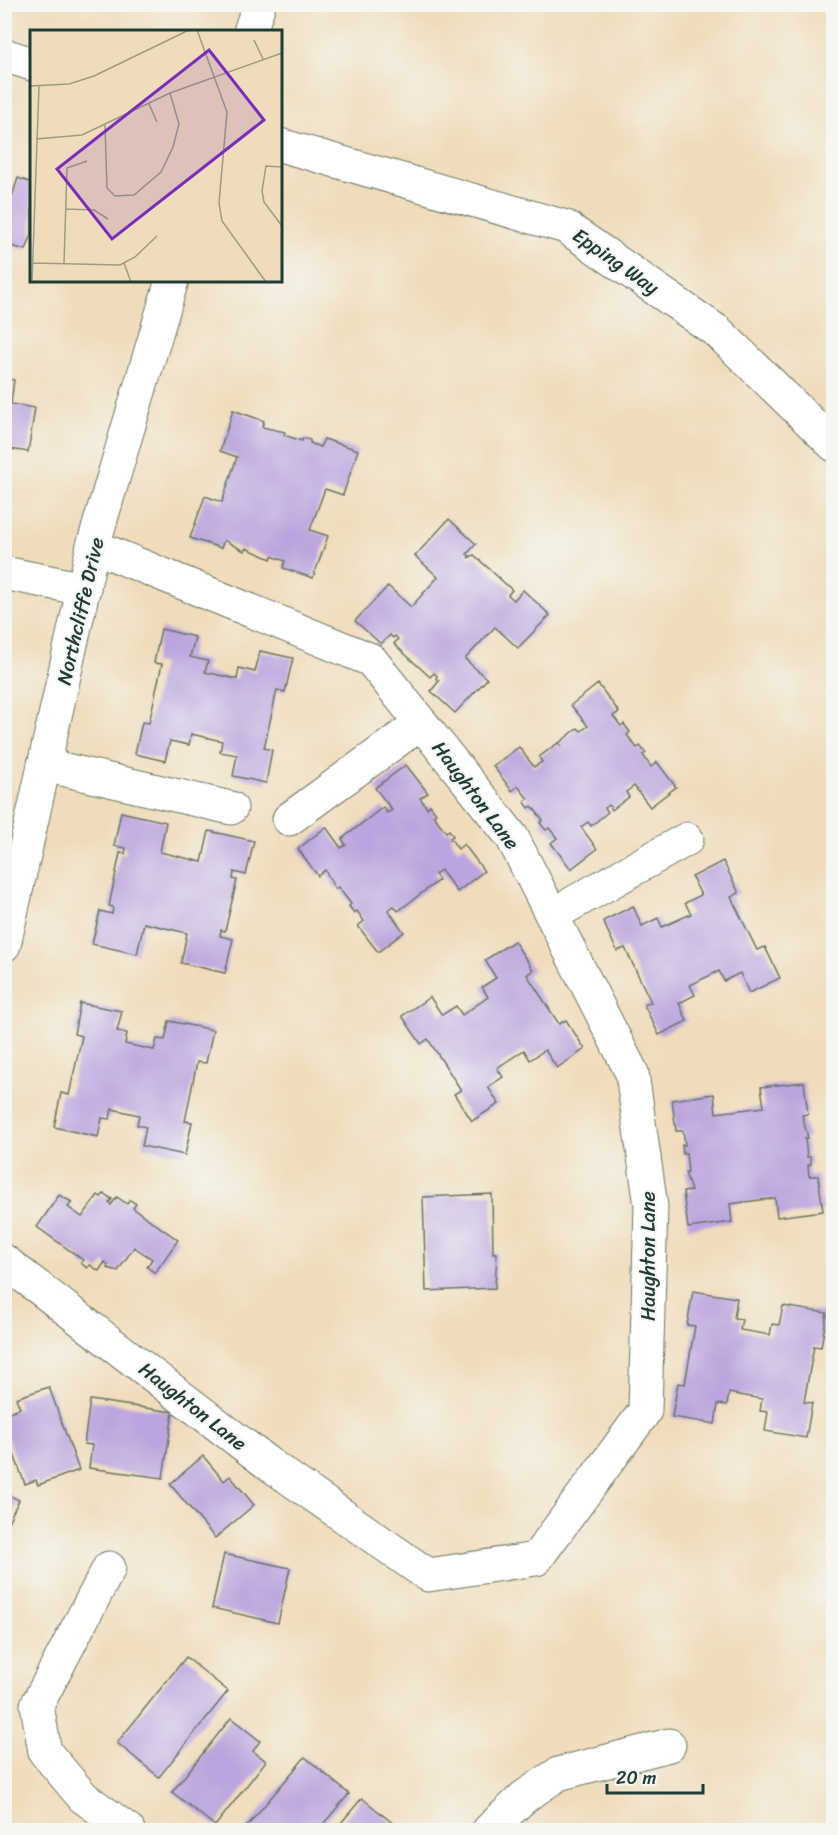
<svg xmlns="http://www.w3.org/2000/svg" width="838" height="1835" viewBox="0 0 838 1835" font-family="Sriracha,sans-serif">
  <rect width="100%" height="100%" fill="#f6f6f2"/>
  <filter id="ink" filterUnits="userSpaceOnUse"><feTurbulence type="fractalNoise" baseFrequency=".0167" numOctaves="2"/><feDisplacementMap in="SourceGraphic" scale="12" xChannelSelector="R" yChannelSelector="G"/><feConvolveMatrix kernelMatrix="1 2 1 2 8 2 1 2 1" color-interpolation-filters="sRGB"/></filter>
  <filter id="wash" filterUnits="userSpaceOnUse"><feTurbulence type="fractalNoise" baseFrequency=".008" numOctaves="4" result="noise"/><feDisplacementMap in="SourceGraphic" scale="24" xChannelSelector="R" yChannelSelector="G"/><feGaussianBlur stdDeviation="1.35" result="paint"/><feColorMatrix in="noise" values="0 0 0 0 0 0 0 0 0 0 0 0 0 0 0 0 0 1.4 0 .05"/><feComposite in="paint" operator="in"/></filter>
  <g filter="url(#wash)">
    <rect width="100%" height="100%" fill="#efdcba"/>
    <g id="blocks">
      <!-- building -->
      <g fill="#bca5de">
        <path d="M18 178 32 183V234L26 250 4 244V221Z"/>
        <path d="M4 378 14 380 11 404 35 408 28 452 4 448Z"/>
        <path d="M233 410 264 421 262 427 285 432 284 435 302 441 303 438 310 440V443L320 447 324 439 358 450 343 495 325 489 310 530 328 536 313 578 283 568 285 561 272 556 271 559 246 548 244 551 224 540 221 548 190 538 205 496 222 502 237 457 220 451Z"/>
        <path d="M449 519 476 544 467 554 470 556 468 558 474 555 512 590 508 595 514 600 523 590 550 615 518 648 495 627 465 659 487 679 455 713 431 691 439 681 436 678 437 676 434 673 430 677 394 644 398 639 395 636 393 638 390 635 381 644 355 621 388 586 411 607 438 577 415 556Z"/>
        <path d="M161 629 195 637 190 657 208 661 205 672 237 679 239 668 255 672 260 651 293 658 285 692 277 690 264 748 272 750 266 783 233 776 237 755 220 752 222 741 191 734 189 745 170 741 165 761 135 754 142 722 149 723 162 664 154 663Z"/>
        <path d="M598 684 619 712 613 716 621 726 624 724 630 732 627 735 637 748 640 746 646 753 643 755 651 767 657 762 676 787 650 807 634 786 626 792 629 797 612 810 609 805 605 808 608 812 591 826 588 822 581 827 597 849 571 869 551 843 557 838 549 828 546 830 540 823 543 820 532 806 529 808 524 801 528 799 518 786 512 791 493 766 519 747 534 767 542 762 539 757 558 743 562 746 559 743 578 728 581 731 588 726 571 705Z"/>
        <path d="M406 765 428 793 420 798 427 808 430 805 436 813 433 815 446 832 449 830 453 836 450 838 458 849 464 844 484 871 457 892 441 870 435 874 439 880 398 911 394 906 388 910 404 932 378 952 358 926 364 921 357 911 354 913 349 906 351 904 338 887 335 889 325 870 318 876 298 849 326 827 341 848 346 845 342 839 383 807 387 813 392 810 375 788Z"/>
        <path d="M121 812 166 822 160 852 202 862 209 831 254 841 246 875 234 872 233 879 237 880 225 931 221 930 220 936 233 939 225 973 181 963 187 933 144 923 137 954 92 944 100 911 112 914 113 907 109 906 120 853 125 854 126 848 114 846Z"/>
        <path d="M723 861 739 893 731 897 757 950 765 947 780 978 749 993 740 973 724 981 719 971 690 985 695 995 679 1003 687 1021 659 1035 644 1005 651 1002 625 948 617 951 603 921 633 906 642 926 658 918 662 927 691 914 685 903 701 895 692 877Z"/>
        <path d="M514 941 533 970 527 975 559 1024 566 1020 585 1049 557 1068 545 1050 530 1060 524 1050 497 1068 503 1077 488 1087 499 1104 472 1121 454 1094 461 1090 428 1039 421 1044 402 1016 430 997 442 1015 456 1006 462 1015 488 997 482 987 496 978 485 960Z"/>
        <path d="M80 1003 122 1011 117 1031 127 1033 125 1044 154 1050 157 1039 165 1040 169 1021 213 1030 206 1063 197 1062 185 1121 192 1122 185 1155 142 1146 146 1127 137 1125 139 1115 112 1109 110 1119 102 1118 98 1137 54 1127 61 1093 69 1095 82 1036 74 1034Z"/>
        <path d="M804 1082 808 1114 802 1115 808 1138H805L807 1157H810L811 1164 808 1165 809 1176H818L823 1211 777 1217 775 1198 730 1204 732 1222 688 1228 683 1192 691 1191 685 1172H688L686 1153 683 1154 682 1145H685L683 1131H676L672 1100 714 1094 716 1113 764 1107 761 1087Z"/>
        <path d="M104 1194 112 1199 109 1203 111 1205 117 1197 127 1204 130 1200 136 1204 133 1208 178 1240 155 1273 147 1267 152 1259 134 1247 118 1271 107 1268 108 1265 105 1262 99 1271 90 1265 87 1268 81 1263 83 1260 37 1227 59 1195 72 1202 68 1207 82 1217 98 1195 101 1197Z"/>
        <path d="M492 1194 493 1253H497L495 1288 426 1291 423 1197Z"/>
        <path d="M693 1291 737 1298 734 1318 742 1319 740 1330 770 1335 772 1324 779 1325 783 1306 827 1313 821 1347 814 1346 804 1402 812 1403 806 1438 765 1431 768 1412 760 1411 762 1399 729 1393 727 1405 718 1404 715 1424 672 1417 678 1383 685 1384 695 1326 687 1325Z"/>
        <path d="M49 1387 79 1470 38 1485 36 1480 25 1484 4 1428V1414L20 1408 16 1398Z"/>
        <path d="M90 1400 173 1412 163 1478 89 1468 92 1445 84 1444Z"/>
        <path d="M203 1456 224 1481 230 1476 254 1505 215 1538 170 1484Z"/>
        <path d="M4 1493 19 1500 4 1530Z"/>
        <path d="M224 1554 290 1568 278 1623 212 1608Z"/>
        <path d="M186 1657 228 1691 159 1777 117 1743Z"/>
        <path d="M231 1718 260 1741 253 1751 266 1761 215 1826 172 1792Z"/>
        <path d="M305 1757 349 1794 318 1830H244Z"/>
        <path d="M362 1798 401 1830H335Z"/>
      </g>
    </g>
  </g>
  <g filter="url(#ink)">
    <use href="#blocks" fill-opacity="0" stroke="#687563" stroke-width="1.5"/>
    <g fill="none" stroke-linecap="round" stroke-linejoin="round">
      <defs>
        <g id="minor">
          <path d="M250 32 259 4"/>
          <path d="M4 55 32 64"/>
          <path d="M280 145 566 227 718 332 834 445"/>
          <path d="M4 573 84 589"/>
          <path d="M44 765 231 808"/>
          <path d="M289 819 421 723"/>
          <path d="M552 915 687 839"/>
          <path d="M4 945 93 546 172 280"/>
          <path d="M4 1261 266 1462 428 1575 536 1559 645 1411 651 1206 632 1073 512 837 371 660 93 546"/>
          <path d="M109 1568 37 1705 45 1752 83 1797 128 1830"/>
          <path d="M489 1830 524 1797 558 1774 669 1745"/>
        </g>
      </defs>
      <!-- minor casing -->
      <use href="#minor" stroke="#687563" stroke-width="35"/>
      <!-- minor -->
      <use href="#minor" stroke="#fff" stroke-width="33"/>
    </g>
  </g>
  <g text-anchor="middle" stroke-width="4.5" stroke-linejoin="round" paint-order="stroke">
    <!-- street labels -->
    <g font-size="20" fill="#1f3d34" stroke="#f6f6f2">
      <text transform="translate(616 261) rotate(35)" y="7">Epping Way</text>
      <text transform="translate(80 611) rotate(-77)" y="7">Northcliffe Drive</text>
      <text transform="translate(476 795) rotate(53)" y="7">Haughton Lane</text>
      <text transform="translate(648 1256) rotate(-90)" y="7">Haughton Lane</text>
      <text transform="translate(193 1406) rotate(38)" y="7">Haughton Lane</text>
    </g>
  </g>
  <!-- overview -->
  <g transform="translate(30 30)">
    <rect width="252" height="252" fill="#efdcba"/>
    <path fill="none" stroke="#9c9c84" stroke-width="1.5" d="M167 0 197 82 189 173 192 191 236 252M224 10 233 29M0 56 39 54 64 46 159 0M119 74 127 92M75 95 77 158 85 166 104 165 131 142 143 117 149 94 140 63M6 109 52 105 140 63 252 23M252 137 236 136 232 161 234 172 252 196M36 179 64 180 78 189M3 233 90 235 105 227 127 206M94 233 101 252M34 234 37 138 57 131M2 252 9 56"/>
    <path fill="#7b2cbf" fill-opacity="0.15" stroke="#7b2cbf" stroke-width="3" d="M179 20 234 90 82 209 27 139Z"/>
    <rect width="252" height="252" fill="none" stroke="#1f3d34" stroke-width="3"/>
  </g>
  <!-- margin -->
  <rect width="838" height="1835" fill="none" stroke="#f6f6f2" stroke-width="24"/>
  <!-- scale -->
  <path d="M607 1784v9h96v-9" fill="none" stroke="#1f3d34" stroke-width="3"/>
  <text x="616" y="1784" font-size="18" fill="#1f3d34" stroke="#f6f6f2" stroke-width="4.5" paint-order="stroke">20 m</text>
</svg>
